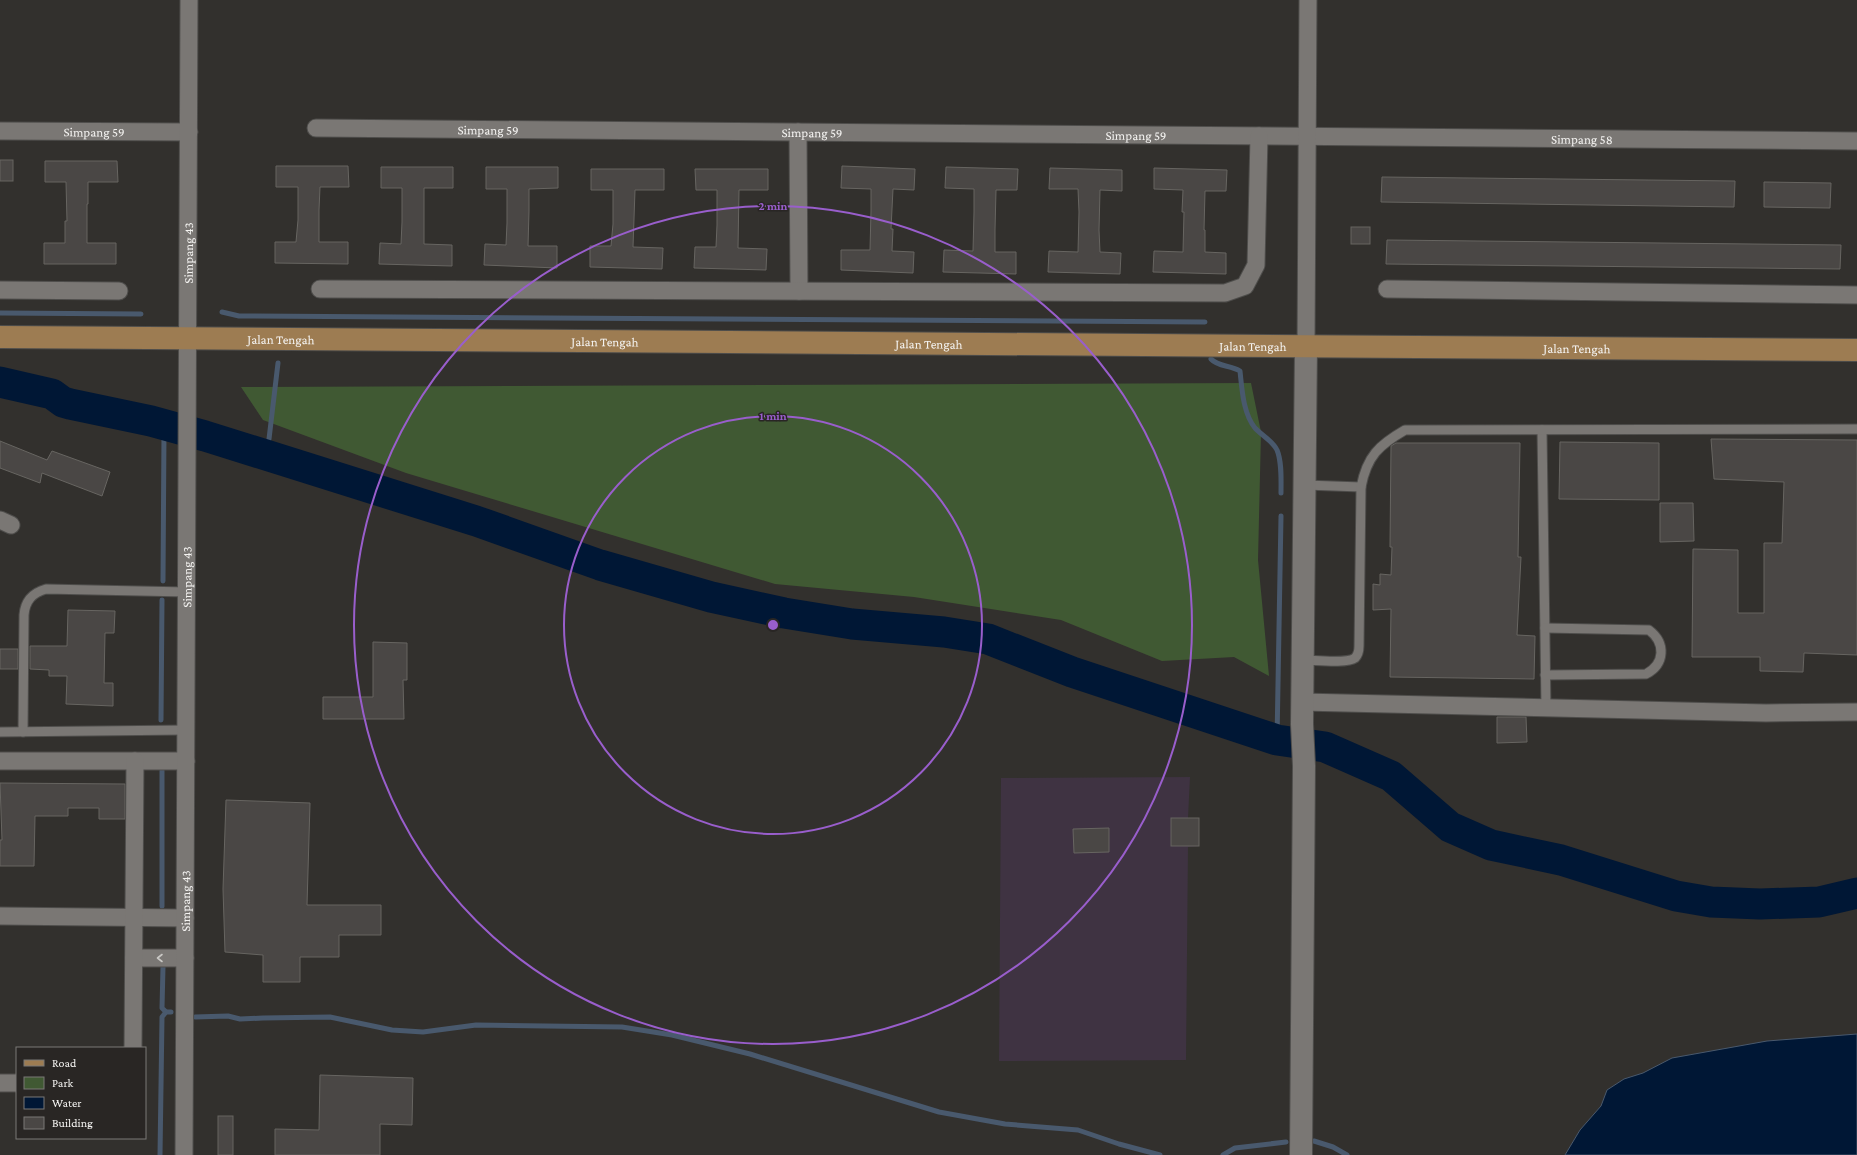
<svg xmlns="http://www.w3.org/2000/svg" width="1857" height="1155" viewBox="0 0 1857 1155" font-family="'Crimson Pro',serif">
  <rect width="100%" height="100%" fill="#32302d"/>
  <!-- industrial -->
  <path fill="#3f3342" d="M1190 777 1188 818H1199V846L1188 847 1186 1060 999 1061 1001 778Z"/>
  <!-- green -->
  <path fill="#405933" d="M1251 383 1261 432 1258 560 1269 676 1234 657 1162 661 1061 620 914 597 775 584 406 473 263 420 241 387Z"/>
  <!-- water -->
  <path fill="#001735" stroke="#49596d" d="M1857 1034V1155H1565L1580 1130 1601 1106 1607 1090 1624 1079 1643 1073 1672 1058 1767 1041Z"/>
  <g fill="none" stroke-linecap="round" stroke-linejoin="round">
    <!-- stream -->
    <g stroke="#49596d" stroke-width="5">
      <path d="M222 312 239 316 1205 322"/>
      <path d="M0 313 141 314"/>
      <path d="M1211 359C1218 367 1231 365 1240 371 1242 389 1243 413 1255 428 1261 435 1272 440 1277 450 1282 462 1281 479 1281 493"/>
      <path d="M263 456 269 439 278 363"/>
      <path d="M163 581 164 433 166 425"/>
      <path d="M161 720 162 600"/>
      <path d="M1277 740 1281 516"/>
      <path d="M162 771V906"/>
      <path d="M163 967 162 1008 166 1012"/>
      <path d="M195 1017 228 1016 240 1019 263 1018 330 1017 392 1030 423 1032 476 1025 622 1027 672 1035 750 1054 939 1112 1005 1124 1078 1130 1119 1144 1160 1155"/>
      <path d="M1314 1141 1333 1147 1347 1155"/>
      <path d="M160 1155 162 1017 166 1012H171"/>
      <path d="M1223 1155 1235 1148 1286 1142"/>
    </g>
    <!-- river -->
    <path stroke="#001735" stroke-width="31" d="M0 382 52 394 63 402 70 404 151 421 205 436 476 521 600 565 711 597 784 613 852 624 944 632 988 639 1072 672 1277 740 1325 747 1391 776 1450 827 1491 845 1561 860 1676 896 1711 902 1760 904 1819 902 1857 893"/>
  </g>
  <!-- building -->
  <g fill="#4a4745" stroke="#676561">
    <rect x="0" y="160" width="13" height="21"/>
    <path d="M45 161H117L118 182H88V204H87V243H116V264H44V243H65V221H67L66 182H45Z"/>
    <path d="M276 166H348L349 187H320L319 210V242H348V264L275 263V242H296L298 220V187H276Z"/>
    <path d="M842 166 915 169 914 190 893 189 891 229H893L892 251 914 252 913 273 841 270V250H870L871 211V189L841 188Z"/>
    <path d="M381 167H453V188H424V244L452 245V266L379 264 380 243 401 244 402 222V188H381Z"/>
    <path d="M486 167H558V188L529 189V211L528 246H557V268L484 265 485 244 506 245 507 223V189H486Z"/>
    <path d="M946 167 1018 169 1017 190H996L995 230V252H1016V274L943 272 944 250 973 251 974 212V189L945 188Z"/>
    <path d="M1050 168 1122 170V191L1100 190 1099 230 1100 252 1121 253 1120 274 1048 272 1049 251 1078 252 1079 212 1078 189H1049Z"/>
    <path d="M1154 168 1227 170 1226 191H1205L1204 230H1205V252L1226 253V274L1153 272 1154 251 1183 252 1184 212H1182L1183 190 1154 189Z"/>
    <path d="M591 169H664V190H635L633 247 663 248 662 269 590 267V246H611L613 224V190H591Z"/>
    <path d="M695 169H768V190H739L738 248 767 249 766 270 694 268 695 247H716L717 225V190H696Z"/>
    <path d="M1382 177 1735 181 1734 207 1381 202Z"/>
    <path d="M1764 182 1831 183 1830 208 1764 207Z"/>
    <rect x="1351" y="227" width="19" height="17"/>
    <path d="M1387 240 1841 245 1840 269 1386 264Z"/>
    <path d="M1711 439 1857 440V655L1804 653 1803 672 1760 671V657H1692L1693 549 1738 550V613H1764V543H1782L1784 482 1714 479Z"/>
    <path d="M0 441 47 460 52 451 110 472 102 496 42 473 40 483 0 468Z"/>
    <path d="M1560 442 1659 443V500L1559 499Z"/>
    <path d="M1396 443H1520L1518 557H1521L1517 635 1535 636 1534 679 1390 677 1391 609 1373 610V584L1380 585V574L1391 575 1392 547H1390L1391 446Z"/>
    <path d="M1660 503H1693L1694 541 1660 542Z"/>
    <path d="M68 610 115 611 114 633H105L104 683H113V706L66 704 67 676H49V670L30 669V646H67Z"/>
    <path d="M373 642 407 643V680H403L404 719H323V697H373Z"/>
    <rect x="0" y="649" width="18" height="20"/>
    <path d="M1497 717H1526L1527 742 1497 743Z"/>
    <path d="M0 783 125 784V819H99V808H68V816H35L34 866H0V840H2Z"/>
    <path d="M226 800 310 803 307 905H381V935H339V957H300V982H263V955L225 952 223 889Z"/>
    <rect x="1171" y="818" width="28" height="28"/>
    <path d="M1109 828V852L1074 853 1073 829Z"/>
    <path d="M320 1075 413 1078 412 1125 380 1124V1155H275V1129L319 1130Z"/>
    <rect x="218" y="1116" width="15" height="39"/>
  </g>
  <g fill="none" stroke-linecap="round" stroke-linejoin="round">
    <defs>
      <g id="lane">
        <path d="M1542 430 1546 708"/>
        <path d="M1305 485 1361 487"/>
        <path d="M1545 628 1649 630C1666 643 1665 664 1646 674L1545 675"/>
        <path d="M1303 660C1314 660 1347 664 1355 658 1358 655 1359 651 1359 646L1361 487C1367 456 1379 445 1405 430L1857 429"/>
        <path d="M0 732 186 730"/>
        <path d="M23 732 24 615C25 601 32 593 46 589L187 592"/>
      </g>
      <g id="street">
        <path id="s1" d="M316 128 1857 141"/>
        <path id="s2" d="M0 131 189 132"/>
        <path d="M798 132 799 291"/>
        <path d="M320 289 1225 293 1245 286 1256 265 1259 136"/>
        <path d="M1387 289 1857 295"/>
        <path d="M0 290 119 291"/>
        <path d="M1306 346 1308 0"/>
        <path d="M0 520 11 525"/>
        <path d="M1302 702 1766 713 1857 712"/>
        <path d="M0 761H186"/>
        <path d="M0 916 185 918"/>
        <path d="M134 958H185"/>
        <path d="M133 1048 135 761"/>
        <path d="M0 1083H17"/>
        <path id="s3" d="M184 1155 189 0"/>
      </g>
      <path id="secondary" d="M1301 1155 1304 766 1302 724 1306 346"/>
      <g id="primary">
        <path id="s4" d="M0 337 1857 350"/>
      </g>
    </defs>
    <!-- lane casing -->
    <use href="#lane" stroke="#4e4d4b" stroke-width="11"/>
    <!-- street casing -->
    <use href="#street" stroke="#4e4d4b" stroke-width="19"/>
    <!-- secondary casing -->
    <use href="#secondary" stroke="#4e4d4b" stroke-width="24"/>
    <!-- primary casing -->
    <use href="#primary" stroke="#4e4d4b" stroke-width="24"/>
    <!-- lane -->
    <use href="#lane" stroke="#7a7774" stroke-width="9"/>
    <!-- street -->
    <use href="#street" stroke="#7a7774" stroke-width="17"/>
    <!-- secondary -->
    <use href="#secondary" stroke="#7a7774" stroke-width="22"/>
    <!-- primary -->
    <use href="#primary" stroke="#9d7c52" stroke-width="22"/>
  </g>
  <!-- one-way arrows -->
  <defs><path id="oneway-chevron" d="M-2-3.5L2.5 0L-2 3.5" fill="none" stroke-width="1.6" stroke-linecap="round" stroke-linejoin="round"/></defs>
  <use stroke="#c9c8c5" href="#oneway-chevron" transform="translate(160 958) rotate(-180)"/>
  <!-- distance rings -->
  <g fill="none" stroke="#995ecc" stroke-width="2">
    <circle cx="773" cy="625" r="209"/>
    <circle cx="773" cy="625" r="419"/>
  </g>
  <g text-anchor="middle" stroke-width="3" stroke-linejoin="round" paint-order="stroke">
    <!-- street labels -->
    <g font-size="13" fill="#f4f3f1" stroke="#292624">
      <text dy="5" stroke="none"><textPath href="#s1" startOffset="172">Simpang 59</textPath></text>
      <text dy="5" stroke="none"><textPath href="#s2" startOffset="94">Simpang 59</textPath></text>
      <text dy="5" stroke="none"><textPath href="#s1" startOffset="496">Simpang 59</textPath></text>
      <text dy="5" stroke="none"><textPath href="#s1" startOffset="820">Simpang 59</textPath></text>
      <text dy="5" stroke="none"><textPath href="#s1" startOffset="1266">Simpang 58</textPath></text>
      <text dy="5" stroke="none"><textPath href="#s3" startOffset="902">Simpang 43</textPath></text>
      <text dy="5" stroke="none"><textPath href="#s4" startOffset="281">Jalan Tengah</textPath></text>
      <text dy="5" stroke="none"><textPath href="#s4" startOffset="605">Jalan Tengah</textPath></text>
      <text dy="5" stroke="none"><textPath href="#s4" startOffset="929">Jalan Tengah</textPath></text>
      <text dy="5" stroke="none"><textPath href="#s4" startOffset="1253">Jalan Tengah</textPath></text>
      <text dy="5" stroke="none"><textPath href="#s4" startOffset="1577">Jalan Tengah</textPath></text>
      <text dy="5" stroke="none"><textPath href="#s3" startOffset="578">Simpang 43</textPath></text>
      <text dy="5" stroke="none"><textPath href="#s3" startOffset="254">Simpang 43</textPath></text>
    </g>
  </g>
  <circle cx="773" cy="625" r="6" fill="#995ecc" stroke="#292624" stroke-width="2"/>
  <g font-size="12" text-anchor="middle" font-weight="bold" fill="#995ecc" stroke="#292624" stroke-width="3" stroke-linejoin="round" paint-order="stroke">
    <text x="773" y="210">2 min</text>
    <text x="773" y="420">1 min</text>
  </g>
  <!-- legend -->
  <rect x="16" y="1047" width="130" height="92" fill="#292624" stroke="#7a7876"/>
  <rect x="24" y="1060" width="20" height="6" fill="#9d7c52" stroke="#7a7876"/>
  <text x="52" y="1067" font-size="12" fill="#f4f3f1">Road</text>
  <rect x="24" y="1077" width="20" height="12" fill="#405933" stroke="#7a7876"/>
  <text x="52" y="1087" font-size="12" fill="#f4f3f1">Park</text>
  <rect x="24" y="1097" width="20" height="12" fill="#001735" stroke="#7a7876"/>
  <text x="52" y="1107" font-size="12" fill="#f4f3f1">Water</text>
  <rect x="24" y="1117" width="20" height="12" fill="#4a4745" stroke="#7a7876"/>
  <text x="52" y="1127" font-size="12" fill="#f4f3f1">Building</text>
</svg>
